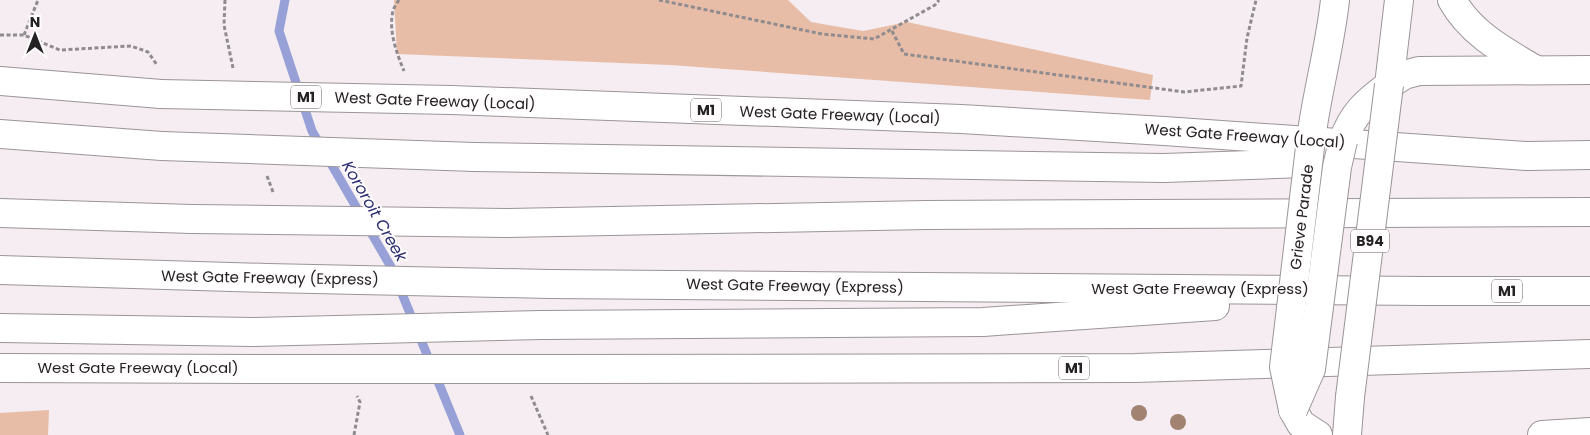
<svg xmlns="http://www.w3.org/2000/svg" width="1590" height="435" viewBox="0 0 1590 435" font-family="Poppins,sans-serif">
  <rect width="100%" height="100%" fill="#f5edf1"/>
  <!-- green -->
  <g fill="#e8bda7">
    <path d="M394 0H788L811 22 863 31 907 22 1153 75 1150 100 670 65 397 54Z"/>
    <path d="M49 410 48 435H0V413Z"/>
  </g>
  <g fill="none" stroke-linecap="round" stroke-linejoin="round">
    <!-- stream -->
    <path stroke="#97a1d7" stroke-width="9" d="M285 0 279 31 312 131 391 267 460 435"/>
    <defs>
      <g id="primary">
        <path d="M1311 139C1317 92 1330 47 1335 0"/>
        <path d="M1343 141C1353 113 1366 102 1389 85L1399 0"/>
        <path d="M1293 410 1301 424 1318 435"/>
        <path d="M1347 435 1350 397"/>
      </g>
      <g id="highway">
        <path d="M1452 0C1471 34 1504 51 1536 70"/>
        <path d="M0 81 161 94"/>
        <path d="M1389 85 1404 75 1419 71 1590 70"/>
        <path d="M451 100 961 119 1164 131 1527 156 1590 155"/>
        <path d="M0 134 162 146"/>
        <path d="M474 157 1164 168 1333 162"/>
        <path d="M0 213 192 219"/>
        <path d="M507 223 926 215 1590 212"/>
        <path d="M0 270 267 278"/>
        <path d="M550 284 1424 291H1590"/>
        <path d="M541 325 983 322 1215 306"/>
        <path d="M0 328 253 332"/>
        <path d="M0 368 267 369"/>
        <path d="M558 369 1135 368 1590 354"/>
        <path d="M1542 435 1590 432"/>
      </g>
    </defs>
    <!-- primary casing -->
    <use href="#primary" stroke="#9b9498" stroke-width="30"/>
    <!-- highway casing -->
    <use href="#highway" stroke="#9b9498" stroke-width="30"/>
    <!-- path -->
    <g stroke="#908b8e" stroke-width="3" stroke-dasharray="4 2.5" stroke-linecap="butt">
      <path d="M225 0 224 25 233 68"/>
      <path d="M399 0C397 3 394 7 393 11 388 30 397 54 404 71"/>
      <path d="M659 0 822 34 874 39 935 5 939 0"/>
      <path d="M892 31 904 54 1184 92 1241 86 1247 38 1256 0"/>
      <path d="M0 35H24L60 50 131 46 148 52 157 65"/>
      <path d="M24 35 38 0"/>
      <path d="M267 176 273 192"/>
      <path d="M531 396 548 435"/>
      <path d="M354 435 360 402 357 396"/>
    </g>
    <!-- primary -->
    <use href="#primary" stroke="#fff" stroke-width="28"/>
    <!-- highway -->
    <use href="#highway" stroke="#fff" stroke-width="28"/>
    <defs>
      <g id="primary-bridge">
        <path d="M1350 397 1389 85"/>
        <path d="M1293 410 1311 369 1337 167 1343 141"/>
        <path d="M1293 410 1284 367 1311 139"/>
      </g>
      <g id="highway-bridge">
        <path d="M161 94 451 100"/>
        <path d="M162 146 474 157"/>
        <path d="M192 219 507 223"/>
        <path d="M267 278 550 284"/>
        <path d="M253 332 541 325"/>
        <path d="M267 369H558"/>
      </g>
    </defs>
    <!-- primary-bridge casing -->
    <use href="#primary-bridge" stroke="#9b9498" stroke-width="30" stroke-linecap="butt"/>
    <!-- highway-bridge casing -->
    <use href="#highway-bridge" stroke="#9b9498" stroke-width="30" stroke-linecap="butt"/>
    <!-- primary-bridge -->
    <use href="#primary-bridge" stroke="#fff" stroke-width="28"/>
    <!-- highway-bridge -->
    <use href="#highway-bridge" stroke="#fff" stroke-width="28"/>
  </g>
  <!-- trees -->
  <g fill="#a28271">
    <circle cx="1139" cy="413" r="8"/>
    <circle cx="1178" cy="422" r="8"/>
  </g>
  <g text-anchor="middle" stroke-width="4" stroke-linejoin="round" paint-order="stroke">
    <!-- shield labels -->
    <g fill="#fffcfe" stroke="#666365" stroke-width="1">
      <rect x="291" y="85.5" width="30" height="23" rx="4"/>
      <rect x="691" y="98.5" width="30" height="23" rx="4"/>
      <rect x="1351" y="229.5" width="38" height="23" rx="4"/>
      <rect x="1492" y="279.5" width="30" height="23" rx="4"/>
      <rect x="1059" y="356.5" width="30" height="23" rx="4"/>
    </g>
    <g font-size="14" font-weight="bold" fill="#252224">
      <text x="306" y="102">M1</text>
      <text x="706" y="115">M1</text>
      <text x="1370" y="246">B94</text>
      <text x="1507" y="296">M1</text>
      <text x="1074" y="373">M1</text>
    </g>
    <!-- street labels -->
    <g font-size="15" fill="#252224" stroke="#fffcfe">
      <text transform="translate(435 101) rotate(2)" y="5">West Gate Freeway (Local)</text>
      <text transform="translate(840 115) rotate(2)" y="5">West Gate Freeway (Local)</text>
      <text transform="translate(1245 136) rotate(4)" y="5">West Gate Freeway (Local)</text>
      <text transform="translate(1302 217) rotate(-83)" y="5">Grieve Parade</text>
      <text transform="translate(270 278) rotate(1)" y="5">West Gate Freeway (Express)</text>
      <text transform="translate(795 286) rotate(1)" y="5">West Gate Freeway (Express)</text>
      <text x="1200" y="294">West Gate Freeway (Express)</text>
      <text x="138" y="373">West Gate Freeway (Local)</text>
    </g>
    <!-- water labels -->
    <g font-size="16" font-style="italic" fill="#2b2f6f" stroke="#fffcfe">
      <text transform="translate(375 211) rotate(60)" y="6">Kororoit Creek</text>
    </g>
  </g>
  <!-- north arrow -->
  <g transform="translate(35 35)" stroke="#fffcfe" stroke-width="4" paint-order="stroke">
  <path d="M0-4L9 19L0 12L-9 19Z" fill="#252224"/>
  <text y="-8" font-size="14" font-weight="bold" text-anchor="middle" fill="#252224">N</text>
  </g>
</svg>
